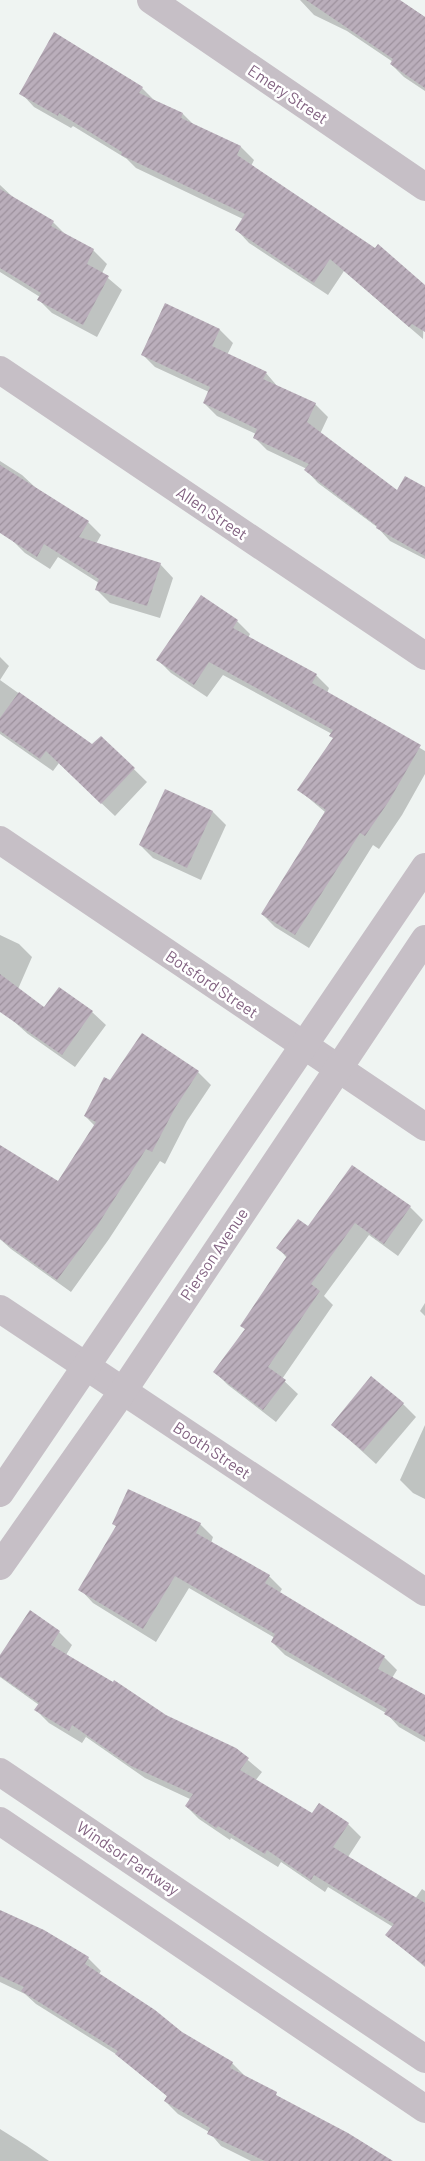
<svg xmlns="http://www.w3.org/2000/svg" width="425" height="2161" viewBox="0 0 425 2161" font-family="Barlow,sans-serif">
  <defs>
    <pattern id="building-hatch" width="6" height="6" patternUnits="userSpaceOnUse" patternTransform="scale(1.25)"><rect width="6" height="6" fill="#baaebb"/><path d="M-1 1l2-2M0 6l6-6M5 7l2-2" fill="none" stroke="#9d919d"/></pattern>
  </defs>
  <rect width="100%" height="100%" fill="#eff4f2"/>
  <!-- shadow -->
  <g fill="#0003">
    <path d="M300 0H399L425 17V91L404 77 391 64 393 62 347 31 314 15Z"/>
    <path d="M142 88 155 101 183 114 194 125 241 147 254 160 251 166 425 287 423 339 344 271 328 295 249 243 236 229 243 219 136 168 127 159 73 126 71 128 34 107 21 93Z"/>
    <path d="M0 185 15 199 53 222 66 235 93 250 107 264 102 273 122 290 97 337 52 313 39 300 40 297 0 272Z"/>
    <path d="M165 304 220 330 233 343 227 355 266 373 278 387 315 404 328 417 320 434 398 492 425 489V559L390 541 377 527 318 483 306 470 307 469 267 450 254 437 256 434 217 416 204 403 209 392 155 367 142 354Z"/>
    <path d="M0 461 22 475 36 488 88 522 101 535 96 544 160 564 173 578 160 618 110 603 97 590 99 583 58 557 50 569 25 553 12 540 0 520Z"/>
    <path d="M201 596 237 621 250 634 248 638 316 675 329 688 327 693 425 751V774L402 815 379 849 373 845 309 948 275 927 262 914 325 812 299 790 334 739 332 734 223 675 207 697 171 673 158 660Z"/>
    <path d="M0 657 9 666 0 680 93 746 101 737 147 782 115 816 59 763 53 771 0 734Z"/>
    <path d="M166 790 213 812 226 825 201 880 153 858 140 845Z"/>
    <path d="M0 935 19 944 32 957 18 989 45 1009 59 988 92 1012 106 1025 75 1067 28 1034 0 1009Z"/>
    <path d="M198 1072 211 1085 187 1121 165 1164 160 1161 109 1239 71 1292 11 1249 0 1239V1162L58 1183 95 1126 85 1116 111 1082Z"/>
    <path d="M410 1207 423 1220 398 1256 369 1235 324 1296 333 1305 282 1379 298 1394 276 1422 228 1385 215 1372 246 1330 242 1326 287 1258 278 1248 308 1228Z"/>
    <path d="M425 1303V1316L420 1311Z"/>
    <path d="M403 1404 416 1417 376 1464 332 1424Z"/>
    <path d="M425 1425V1499L413 1493 400 1480Z"/>
    <path d="M113 1523 200 1524 213 1537 211 1543 269 1576 282 1589 279 1594 384 1657 397 1670 392 1678 425 1697V1742L399 1727 386 1713 285 1655 272 1642 275 1638 189 1588 156 1642 93 1603 80 1589 117 1527Z"/>
    <path d="M30 1612 59 1632 72 1645 66 1655 165 1716 235 1749 262 1772 255 1781 313 1815 348 1824 361 1837 348 1857 415 1899 422 1889 425 1891V1967L387 1935 393 1927 328 1887 325 1892 281 1862 278 1867 231 1838 230 1840 199 1819 186 1806 190 1799 145 1778 86 1737 82 1743 49 1723 36 1710 39 1705 0 1677V1657Z"/>
    <path d="M0 1911 88 1958 101 1971 99 1974 181 2033 232 2063 245 2076 282 2099 387 2161H251L221 2146 209 2132 178 2114 165 2101 168 2097 119 2056 36 2004 25 1994 0 1982Z"/>
    <path d="M0 2129 27 2146 49 2161H0Z"/>
  </g>
  <!-- building -->
  <g fill="url(#building-hatch)">
    <path d="M306 0H400L425 17V88L390 64 393 59Z"/>
    <path d="M54 32 143 87 139 93 183 113 181 118 241 146 237 155 375 248 378 244 425 285V332L412 324 409 327 330 259 314 283 235 230 245 214 121 155 122 152 59 113 58 116 19 94Z"/>
    <path d="M0 189 54 221 51 226 94 249 87 264 109 276 83 325 37 300 41 293 0 268Z"/>
    <path d="M165 303 220 329 212 346 267 372 263 379 316 403 307 422 397 490 405 476 425 487V556L376 528 377 526 304 470 309 464 253 438 257 429 203 403 210 387 141 355Z"/>
    <path d="M0 465 89 521 79 537 161 563 147 606 95 590 99 579 44 544 37 557 0 533Z"/>
    <path d="M201 595 238 620 233 628 317 674 312 683 421 745 389 801 365 836 360 833 295 935 261 914 326 810 297 790 333 738 329 736 333 730 209 662 194 685 156 660Z"/>
    <path d="M19 692 92 744 101 736 135 768 101 804 46 751 40 759 0 731V718Z"/>
    <path d="M165 789 213 811 187 868 139 845Z"/>
    <path d="M0 974 44 1007 59 987 93 1011 62 1055 0 1012Z"/>
    <path d="M142 1033 199 1071 175 1108 152 1152 146 1149 97 1226 57 1280 0 1239V1145L58 1181 96 1122 84 1116 104 1077 110 1080Z"/>
    <path d="M352 1165 411 1206 384 1244 355 1223 311 1284 320 1291 268 1367 286 1380 263 1410 213 1372 245 1329 240 1326 287 1256 276 1248 298 1219 308 1226Z"/>
    <path d="M371 1376 404 1403 363 1451 331 1425Z"/>
    <path d="M128 1489 201 1523 196 1533 270 1575 265 1583 385 1656 378 1669 425 1695V1737L384 1714 387 1709 271 1642 275 1634 175 1576 143 1629 78 1590 116 1526 112 1524Z"/>
    <path d="M30 1610 60 1631 51 1645 113 1682 114 1680 166 1715 236 1748 249 1758 240 1770 312 1813 319 1803 349 1823 333 1847 425 1903V1966L385 1935 394 1924 314 1875 311 1880 267 1850 265 1854 218 1826 216 1828 185 1806 193 1794 131 1766 72 1725 69 1731 34 1710 39 1703 0 1676V1655Z"/>
    <path d="M0 1910 44 1930 89 1957 85 1964 155 2010 182 2032 233 2062 230 2068 277 2092 276 2095 348 2133 393 2161H265L207 2134 210 2128 164 2101 167 2096 115 2054 118 2051 21 1991 24 1987 0 1976Z"/>
  </g>
  <g fill="none" stroke-linecap="round" stroke-linejoin="round">
    <!-- minor -->
    <g stroke="#c6bfc6" stroke-width="28">
      <path d="M151 0 425 187"/>
      <path d="M0 370 425 656"/>
      <path d="M0 840 425 1127"/>
      <path d="M0 1309 425 1592"/>
      <path d="M0 1493 425 867"/>
      <path d="M0 1566 123 1391 425 939"/>
      <path d="M0 1772 425 2059"/>
      <path d="M0 1821 425 2109"/>
    </g>
  </g>
  <g text-anchor="middle" stroke-width="5" stroke-linejoin="round" paint-order="stroke">
    <!-- street labels -->
    <g font-size="16" fill="#826281" stroke="#fff">
      <text transform="translate(288 94) rotate(34)" y="6">Emery Street</text>
      <text transform="translate(212 513) rotate(34)" y="6">Allen Street</text>
      <text transform="translate(212 984) rotate(34)" y="6">Botsford Street</text>
      <text transform="translate(214 1254) rotate(-56)" y="6">Pierson Avenue</text>
      <text transform="translate(212 1450) rotate(34)" y="6">Booth Street</text>
      <text transform="translate(128 1858) rotate(34)" y="6">Windsor Parkway</text>
    </g>
  </g>
</svg>
